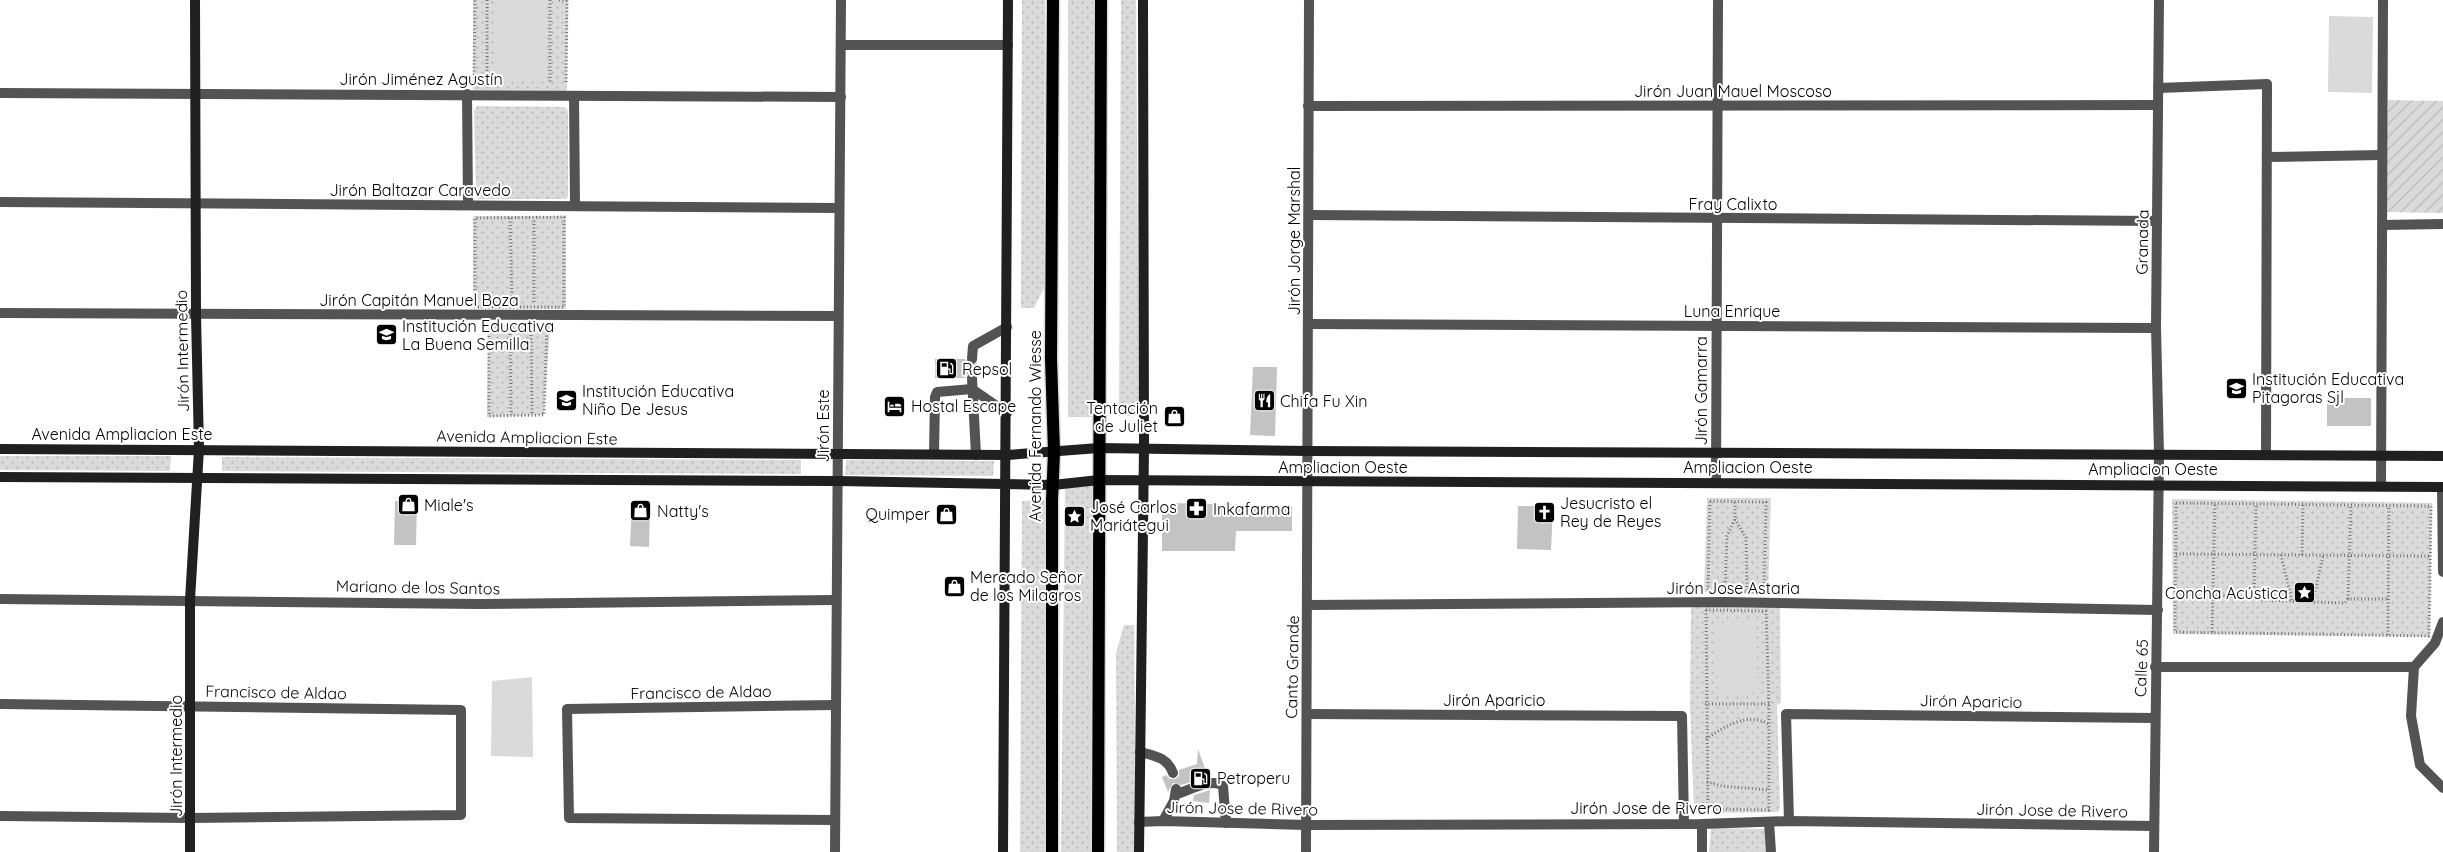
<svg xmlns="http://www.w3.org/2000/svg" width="2443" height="852" viewBox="0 0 2443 852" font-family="Quicksand,sans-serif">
  <defs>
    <pattern id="grass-dots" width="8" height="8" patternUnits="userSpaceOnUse" patternTransform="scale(1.25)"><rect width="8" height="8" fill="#dadada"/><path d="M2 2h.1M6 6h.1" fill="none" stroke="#b9b9b9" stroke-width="1.8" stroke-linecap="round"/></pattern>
    <pattern id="garden-furrows" width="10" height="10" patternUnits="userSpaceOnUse" patternTransform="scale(1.25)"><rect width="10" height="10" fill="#dadada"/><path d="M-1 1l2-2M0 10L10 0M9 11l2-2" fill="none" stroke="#b9b9b9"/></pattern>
  </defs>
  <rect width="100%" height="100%" fill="#fff"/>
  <!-- grass -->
  <g fill="url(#grass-dots)">
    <path d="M473 0H568L567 91 473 90Z"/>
    <path d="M1022 0H1045L1044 288 1034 308H1021Z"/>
    <path d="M1068 0H1100L1099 417H1068Z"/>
    <path d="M1121 0H1136L1139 416H1119Z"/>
    <path d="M477 106 565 107 568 111V196L566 199H479L476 197 474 110Z"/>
    <path d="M473 216H566V309L473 308Z"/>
    <path d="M488 325H550L544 415 487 417Z"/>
    <path d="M0 456H171L170 471 0 470Z"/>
    <path d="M222 457 801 460V474L222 471Z"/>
    <path d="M846 460 994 461 993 476 845 475Z"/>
    <path d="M1096 484 1092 852H1061L1065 488Z"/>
    <path d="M1707 498H1771L1768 594 1704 592Z"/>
    <path d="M2172 499 2432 503 2430 637 2173 634Z"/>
    <path d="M1046 500 1045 852H1020L1022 501Z"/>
    <path d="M1691 607H1780L1781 703 1777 705 1780 808 1778 812 1700 813 1694 811 1690 705Z"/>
    <path d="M1124 625H1134L1136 852H1117L1116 653Z"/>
    <path d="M1711 828 1766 829 1767 852H1709Z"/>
  </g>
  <!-- garden -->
  <path fill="url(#garden-furrows)" d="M2388 100 2443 101V213L2385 212Z"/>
  <!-- pitch -->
  <g fill="#dadada">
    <path d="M497 0H547V81L497 82Z"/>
    <path d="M2329 16 2373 17 2372 93 2328 92Z"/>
    <path d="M1755 621 1758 692 1718 694 1715 623Z"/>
    <path d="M532 677 533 757 491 756 492 681Z"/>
  </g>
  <!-- building -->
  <g fill="#c3c3c3">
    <path d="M935 359H965L969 365 977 363V373L969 372 965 378H935Z"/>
    <path d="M1253 367H1277L1275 436 1250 435Z"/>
    <rect x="2327" y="398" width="44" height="28"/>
    <path d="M395 501H417L416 545H394Z"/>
    <path d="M632 503 650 504 649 547 630 546Z"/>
    <path d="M1171 503 1292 506V531H1236L1235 551H1162V511Z"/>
    <path d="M1518 506H1553L1551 550 1517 549Z"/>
    <path d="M1198 749 1208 777 1181 785 1173 783 1168 792 1162 777 1166 775 1170 779H1175L1179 776V770L1197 764Z"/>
    <path d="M1210 790 1209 803 1193 801 1194 795Z"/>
  </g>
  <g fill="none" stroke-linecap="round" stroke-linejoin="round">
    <defs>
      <g id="primary">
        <path d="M1052 852V500L1054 452 1051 359 1053 0"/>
        <path d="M1098 852 1101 0"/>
      </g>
    </defs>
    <!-- primary casing -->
    <use href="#primary" stroke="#dbdbdb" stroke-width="15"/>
    <!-- path -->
    <g stroke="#757575" stroke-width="3" stroke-dasharray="1 2.5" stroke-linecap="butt">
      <path d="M487 0V83"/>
      <path d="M550 0V83"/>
      <path d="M559 0H567"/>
      <path d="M474 82 475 0"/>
      <path d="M566 82 567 0"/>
      <path d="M564 217V307H475V218Z"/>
      <path d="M510 218 512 302"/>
      <path d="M534 302V218"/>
      <path d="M547 325 544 415 489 416V326Z"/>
      <path d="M510 327 511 415"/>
      <path d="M531 328 532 415"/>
      <path d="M1710 501 1766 502 1764 592 1708 591Z"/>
      <path d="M2176 503 2431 506 2429 636 2175 632Z"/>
      <path d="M1735 519 1746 538 1747 590"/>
      <path d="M2176 554 2429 556"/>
      <path d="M2281 555 2292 601"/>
      <path d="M2302 555 2303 505"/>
      <path d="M1725 589 1727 536 1735 519V500"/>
      <path d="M2213 595 2254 598 2260 600 2345 603 2348 599H2388"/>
      <path d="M2254 598 2256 504"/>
      <path d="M2348 599 2351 505"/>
      <path d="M2313 602 2323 555"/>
      <path d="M1706 610 1766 611 1769 704V810L1708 809Z"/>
      <path d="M2212 632 2215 503"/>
      <path d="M2388 635 2389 506"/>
      <path d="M1705 704H1769"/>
      <path d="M1706 739C1726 726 1746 712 1769 724"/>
      <path d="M1707 782 1722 786 1769 790"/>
    </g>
    <!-- lane -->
    <g stroke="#535353" stroke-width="10">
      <path d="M972 359 973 346 1007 327"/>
      <path d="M972 378 976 455"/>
      <path d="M934 454 935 397 937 392 972 389 1007 413"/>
      <path d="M1140 752C1155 756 1167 757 1173 773"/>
      <path d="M1177 794C1190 790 1212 777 1223 786L1226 823"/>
      <path d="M1163 821 1174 801 1176 789"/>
    </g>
    <!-- street -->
    <g stroke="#535353" stroke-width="10">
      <path d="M841 45H1008"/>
      <path d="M2158 88 2267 84 2266 455"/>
      <path d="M0 93 841 97"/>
      <path d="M467 94 468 205"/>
      <path d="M574 96 575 205"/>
      <path d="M1308 106 2158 105"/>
      <path d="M2267 157 2382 155"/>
      <path d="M0 202 839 208"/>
      <path d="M1309 215 2157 221"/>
      <path d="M2382 225 2443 224"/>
      <path d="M0 313 838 316"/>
      <path d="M1309 324 2156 328"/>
      <path d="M1716 482 1718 0"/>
      <path d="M2381 486 2383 0"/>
      <path d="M2442 487 2443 572"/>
      <path d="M0 599 480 604 836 600"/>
      <path d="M1308 605 1725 602 2158 610"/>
      <path d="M2443 622 2435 643 2414 667 2411 716 2420 765 2443 788"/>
      <path d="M2155 667H2414"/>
      <path d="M0 704 461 710V815L190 818 0 816"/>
      <path d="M835 705 567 709 569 818 835 820"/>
      <path d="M1307 714 1682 716 1684 823"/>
      <path d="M1789 821 1786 714 2155 718"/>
      <path d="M1139 822 1163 821 1306 825 1702 824 1789 821 2154 826"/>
      <path d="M1769 822 1771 852"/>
      <path d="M1702 824V852"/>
      <path d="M835 852 841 0"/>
      <path d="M1306 852 1309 0"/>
      <path d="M2154 852 2159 454 2156 328 2159 0"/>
    </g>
    <!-- secondary -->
    <g stroke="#202020" stroke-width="10">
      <path d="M0 449 1007 455 1099 448 1309 451 2443 456"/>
      <path d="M0 477 838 481 1053 485 1099 480 2443 487"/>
      <path d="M190 852V600L199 449 196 315 195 0"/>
      <path d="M1003 852 1008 0"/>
      <path d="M1139 852 1144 448 1143 0"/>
    </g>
    <!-- primary -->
    <use href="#primary" stroke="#000" stroke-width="12"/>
  </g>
  <!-- icons -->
  <defs>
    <symbol id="school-square" viewBox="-11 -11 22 22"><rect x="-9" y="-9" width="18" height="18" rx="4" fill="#000" stroke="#fff"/><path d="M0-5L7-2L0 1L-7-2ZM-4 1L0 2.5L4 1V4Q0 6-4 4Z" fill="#fff"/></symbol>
    <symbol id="fuel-square" viewBox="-11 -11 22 22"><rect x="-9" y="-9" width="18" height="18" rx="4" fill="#000" stroke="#fff"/><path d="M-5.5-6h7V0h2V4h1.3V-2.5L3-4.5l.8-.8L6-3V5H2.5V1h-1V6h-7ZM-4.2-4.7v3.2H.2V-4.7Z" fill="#fff"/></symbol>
    <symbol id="restaurant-square" viewBox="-11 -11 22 22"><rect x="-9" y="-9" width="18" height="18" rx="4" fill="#000" stroke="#fff"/><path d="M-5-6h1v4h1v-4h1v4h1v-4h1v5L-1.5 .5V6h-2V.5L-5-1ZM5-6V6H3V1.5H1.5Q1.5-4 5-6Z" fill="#fff"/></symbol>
    <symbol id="hotel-square" viewBox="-11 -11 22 22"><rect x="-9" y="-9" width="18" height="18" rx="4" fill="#000" stroke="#fff"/><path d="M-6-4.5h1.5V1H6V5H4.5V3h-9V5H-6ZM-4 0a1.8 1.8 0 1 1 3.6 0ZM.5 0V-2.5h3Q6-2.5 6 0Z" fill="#fff"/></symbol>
    <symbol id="shop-square" viewBox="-11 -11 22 22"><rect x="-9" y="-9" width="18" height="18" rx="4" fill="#000" stroke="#fff"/><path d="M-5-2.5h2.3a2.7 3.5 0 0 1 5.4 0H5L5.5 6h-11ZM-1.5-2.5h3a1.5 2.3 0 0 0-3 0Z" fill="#fff"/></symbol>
    <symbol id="pharmacy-square" viewBox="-11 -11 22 22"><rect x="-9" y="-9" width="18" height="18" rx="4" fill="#000" stroke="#fff"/><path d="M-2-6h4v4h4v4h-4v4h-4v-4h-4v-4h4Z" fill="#fff"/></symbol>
    <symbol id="church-square" viewBox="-11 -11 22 22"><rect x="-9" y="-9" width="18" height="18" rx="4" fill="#000" stroke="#fff"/><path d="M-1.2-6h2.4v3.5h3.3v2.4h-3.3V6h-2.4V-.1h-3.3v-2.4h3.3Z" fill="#fff"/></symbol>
    <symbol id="sight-square" viewBox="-11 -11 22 22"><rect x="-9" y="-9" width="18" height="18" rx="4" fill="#000" stroke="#fff"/><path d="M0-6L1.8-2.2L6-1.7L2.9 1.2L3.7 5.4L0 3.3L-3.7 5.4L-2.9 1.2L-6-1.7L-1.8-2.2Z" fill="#fff"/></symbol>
  </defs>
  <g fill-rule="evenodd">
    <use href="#school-square" x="374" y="322" width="25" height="25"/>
    <use href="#fuel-square" x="934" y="356" width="25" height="25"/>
    <use href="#school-square" x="2224" y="376" width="25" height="25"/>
    <use href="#school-square" x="554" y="388" width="25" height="25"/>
    <use href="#restaurant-square" x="1252" y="388" width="25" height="25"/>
    <use href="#hotel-square" x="882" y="394" width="25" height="25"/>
    <use href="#shop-square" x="1162" y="404" width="25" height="25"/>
    <use href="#shop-square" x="396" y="492" width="25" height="25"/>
    <use href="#pharmacy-square" x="1184" y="496" width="25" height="25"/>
    <use href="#shop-square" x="628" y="498" width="25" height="25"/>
    <use href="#church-square" x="1532" y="500" width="25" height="25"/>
    <use href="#shop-square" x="934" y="502" width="25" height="25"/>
    <use href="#sight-square" x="1062" y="504" width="25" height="25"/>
    <use href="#shop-square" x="942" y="574" width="25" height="25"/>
    <use href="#sight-square" x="2292" y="580" width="25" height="25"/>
    <use href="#fuel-square" x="1188" y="766" width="25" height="25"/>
  </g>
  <g text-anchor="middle" stroke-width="4" stroke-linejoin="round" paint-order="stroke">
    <!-- street labels -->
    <g font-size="16" fill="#000" stroke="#fff">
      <text x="421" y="85">Jirón Jiménez Agustín</text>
      <text x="1733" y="97">Jirón Juan Mauel Moscoso</text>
      <text x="420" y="196">Jirón Baltazar Caravedo</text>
      <text x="1733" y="210">Fray Calixto</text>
      <text transform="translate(1294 241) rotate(-90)" y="6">Jirón Jorge Marshal</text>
      <text transform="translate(2142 242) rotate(-89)" y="6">Granada</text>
      <text x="419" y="306">Jirón Capitán Manuel Boza</text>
      <text x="1732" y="317">Luna Enrique</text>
      <text transform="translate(182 351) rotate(-91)" y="6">Jirón Intermedio</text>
      <text transform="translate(1701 391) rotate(-90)" y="6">Jirón Gamarra</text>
      <text transform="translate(823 426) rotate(-90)" y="6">Jirón Este</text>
      <text transform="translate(1035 426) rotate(-90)" y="6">Avenida Fernando Wiesse</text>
      <text x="122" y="440">Avenida Ampliacion Este</text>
      <text transform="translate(527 437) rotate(1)" y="6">Avenida Ampliacion Este</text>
      <text x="1343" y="473">Ampliacion Oeste</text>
      <text x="1748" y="473">Ampliacion Oeste</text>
      <text x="2153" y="475">Ampliacion Oeste</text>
      <text transform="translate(418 587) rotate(1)" y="6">Mariano de los Santos</text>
      <text x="1733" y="594">Jirón Jose Astaria</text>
      <text transform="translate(1292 667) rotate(-89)" y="6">Canto Grande</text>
      <text transform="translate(2141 668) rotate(-88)" y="6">Calle 65</text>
      <text transform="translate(276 692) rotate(1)" y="6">Francisco de Aldao</text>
      <text transform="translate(701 692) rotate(-1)" y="6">Francisco de Aldao</text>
      <text x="1494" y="706">Jirón Aparicio</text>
      <text transform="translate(1971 701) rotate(1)" y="6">Jirón Aparicio</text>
      <text transform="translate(176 756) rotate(-90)" y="6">Jirón Intermedio</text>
      <text transform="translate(1242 808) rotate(1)" y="6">Jirón Jose de Rivero</text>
      <text x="1646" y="814">Jirón Jose de Rivero</text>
      <text transform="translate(2052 810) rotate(1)" y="6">Jirón Jose de Rivero</text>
    </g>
    <!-- poi labels -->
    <g font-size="16" fill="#000" stroke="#fff" text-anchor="start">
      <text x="402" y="332">Institución Educativa<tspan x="402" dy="18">La Buena Semilla</tspan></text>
      <text x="962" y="375">Repsol</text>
      <text x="2252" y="385">Institución Educativa<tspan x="2252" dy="18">Pitagoras Sjl</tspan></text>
      <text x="582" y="397">Institución Educativa<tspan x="582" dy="18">Niño De Jesus</tspan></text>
      <text x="1280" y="407">Chifa Fu Xin</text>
      <text x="911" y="412">Hostal Escape</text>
      <text x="1158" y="414" text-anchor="end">Tentación<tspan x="1158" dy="18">de Juliet</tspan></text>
      <text x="1560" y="509">Jesucristo el<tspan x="1560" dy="18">Rey de Reyes</tspan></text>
      <text x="424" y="511">Miale's</text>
      <text x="1090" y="513">José Carlos<tspan x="1090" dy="18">Mariátegui</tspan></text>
      <text x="1213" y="515">Inkafarma</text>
      <text x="657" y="517">Natty's</text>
      <text x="930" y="520" text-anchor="end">Quimper</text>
      <text x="970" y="583">Mercado Señor<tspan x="970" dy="18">de los Milagros</tspan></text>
      <text x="2288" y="599" text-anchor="end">Concha Acústica</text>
      <text x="1217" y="784">Petroperu</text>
    </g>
  </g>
</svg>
